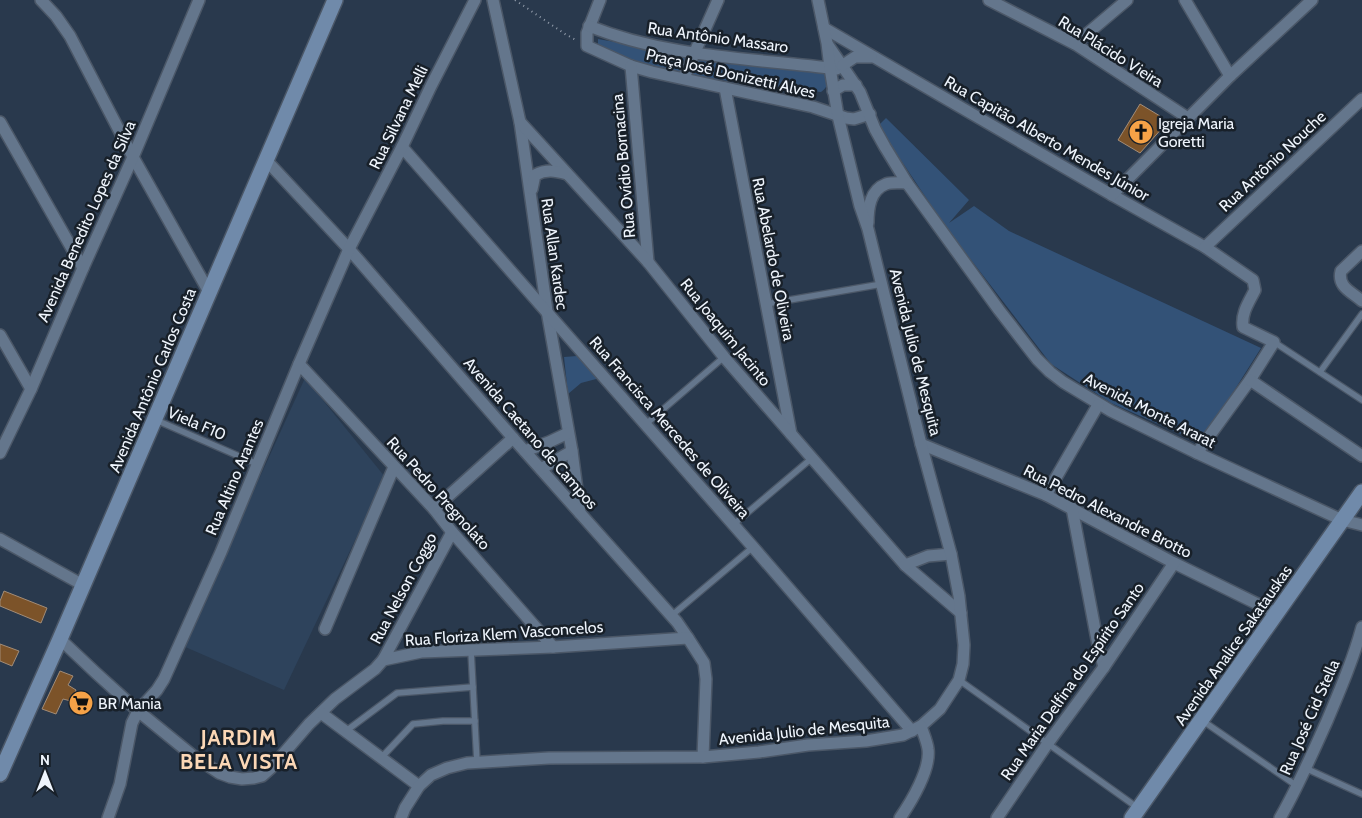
<svg xmlns="http://www.w3.org/2000/svg" width="1362" height="818" viewBox="0 0 1362 818" font-family="Cabin,sans-serif">
  <rect width="100%" height="100%" fill="#29394d"/>
  <!-- built -->
  <path fill="#2e435c" d="M305 378 385 477 284 690 183 646Z"/>
  <!-- green -->
  <g fill="#335277">
    <path d="M598 39 687 55 823 70C829 78 830 86 821 92L722 80 683 73 631 61 598 44Z"/>
    <path d="M886 118 969 200 949 223 974 206 1009 231 1261 348 1201 443 1111 403 1051 364 945 226 878 126Z"/>
    <path d="M577 356 600 378 581 383 568 394 564 357Z"/>
  </g>
  <!-- building -->
  <g fill="#7c5329" stroke="#a28c77">
    <path d="M1140 104 1160 116 1164 121V126L1140 153 1118 140Z"/>
    <path d="M4 591 47 608 41 623 0 606V601Z"/>
    <path d="M0 644 19 651 12 666 0 661Z"/>
    <path d="M60 671 73 676 68 685 76 690 71 701 63 699 56 714 42 709Z"/>
  </g>
  <g fill="none" stroke-linecap="round" stroke-linejoin="round">
    <defs>
      <g id="lane">
        <path d="M766 304 882 284"/>
        <path d="M1274 342 1362 400"/>
        <path d="M1320 372 1362 314"/>
        <path d="M156 420 257 464"/>
        <path d="M646 424 724 357"/>
        <path d="M734 524 812 458"/>
        <path d="M671 616 753 547"/>
        <path d="M471 651 477 762"/>
        <path d="M959 680 1138 808"/>
        <path d="M1203 721 1297 786"/>
        <path d="M346 731 397 693 473 687"/>
        <path d="M381 758 413 724 443 721H475"/>
        <path d="M1305 768 1362 794"/>
      </g>
      <g id="street">
        <path d="M41 0 56 16 70 36 133 157 209 292"/>
        <path d="M493 0 520 122 547 311 572 451 580 513"/>
        <path d="M600 0 587 33V46L631 66 652 72 813 107 846 118 854 119 870 114"/>
        <path d="M989 0 1075 44 1188 118"/>
        <path d="M1185 0 1230 76"/>
        <path d="M589 26C668 58 754 58 837 69"/>
        <path d="M824 28 1112 195 1205 247 1253 280 1255 290C1249 302 1241 313 1243 327L1274 342 1250 380 1197 453"/>
        <path d="M1075 44 1127 0"/>
        <path d="M828 45 860 92 875 129 885 147 907 183 999 310 1037 359 1050 372 1063 382 1111 411 1197 453 1342 520 1362 525"/>
        <path d="M843 65 855 57H871"/>
        <path d="M631 66 648 262"/>
        <path d="M684 78 694 54 718 0"/>
        <path d="M725 88 791 434"/>
        <path d="M833 91 843 85H856"/>
        <path d="M0 122 83 268"/>
        <path d="M520 122 648 262 724 357 905 565 961 613"/>
        <path d="M402 147 753 547 912 731"/>
        <path d="M266 160 349 249 513 438 677 622 688 638 704 663 706 679 703 757"/>
        <path d="M532 189 535 175C547 169 555 171 567 174"/>
        <path d="M1112 195 1230 76 1312 0"/>
        <path d="M868 223C868 208 870 190 886 184 892 182 900 183 907 183"/>
        <path d="M1205 247 1362 99"/>
        <path d="M1362 251 1341 271C1337 287 1352 292 1362 301"/>
        <path d="M0 335 31 389"/>
        <path d="M299 364 434 509 452 532 553 647"/>
        <path d="M1250 380 1362 456"/>
        <path d="M921 444 1046 495 1174 563 1276 613"/>
        <path d="M525 451 549 442 568 433"/>
        <path d="M0 453 31 389 83 268 133 157 199 0"/>
        <path d="M541 469 572 451"/>
        <path d="M1046 495 1098 405"/>
        <path d="M1072 508 1098 645 1104 667"/>
        <path d="M434 509 513 438"/>
        <path d="M0 539 83 585"/>
        <path d="M905 565 928 556 951 554"/>
        <path d="M325 629 394 467"/>
        <path d="M60 639 96 673 138 711 192 755 219 773 230 777 242 779 254 778 262 776 271 768 309 724 335 699 375 669 383 660 421 652 553 647 688 638"/>
        <path d="M383 660 452 532"/>
        <path d="M321 713 419 786"/>
        <path d="M108 818 120 784 132 723 138 711 157 690 164 679 221 552 299 364 349 249 402 147 431 86 475 0"/>
        <path d="M401 818 405 808 419 786 431 775 447 768 467 763 549 758 703 757 759 752 808 745 866 741 903 735 921 726 940 709 959 680 963 664 964 645 959 596 951 554 921 444 868 229 860 206 838 116 830 68 827 43 818 0"/>
        <path d="M900 818C911 802 931 769 928 749 927 741 923 733 921 726"/>
        <path d="M997 818 1048 743 1104 667 1174 563"/>
        <path d="M1280 818C1298 787 1312 754 1327 721 1340 690 1353 660 1362 627"/>
      </g>
      <g id="secondary">
        <path d="M0 774 60 639 335 0"/>
        <path d="M1132 818 1362 492"/>
      </g>
    </defs>
    <!-- lane casing -->
    <use href="#lane" stroke="#4b5767" stroke-width="8"/>
    <!-- street casing -->
    <use href="#street" stroke="#4b5767" stroke-width="14"/>
    <!-- secondary casing -->
    <use href="#secondary" stroke="#4b5767" stroke-width="18"/>
    <!-- path -->
    <path stroke="#949eac" stroke-width="2" stroke-dasharray="1 4" stroke-linecap="butt" d="M515 0 565 34 576 40"/>
    <!-- lane -->
    <use href="#lane" stroke="#64768c" stroke-width="5.5"/>
    <!-- street -->
    <use href="#street" stroke="#64768c" stroke-width="11"/>
    <!-- secondary -->
    <use href="#secondary" stroke="#708aaa" stroke-width="15"/>
  </g>
  <!-- icons -->
  <defs>
    <symbol id="church-disc" viewBox="-11 -11 22 22"><circle r="9.5" fill="#f6a247" stroke="#182029"/><path d="M-1.2-6h2.4v3.5h3.3v2.4h-3.3V6h-2.4V-.1h-3.3v-2.4h3.3Z" fill="#111"/></symbol>
    <symbol id="supermarket-disc" viewBox="-11 -11 22 22"><circle r="9.5" fill="#f6a247" stroke="#182029"/><path d="M-6-5.5h2.5l.6 2H6L4.5 2H-2.5L-4.4-4H-6ZM-1.5 3.2a1.3 1.3 0 1 0 .1 0ZM3 3.2a1.3 1.3 0 1 0 .1 0Z" fill="#111"/></symbol>
  </defs>
  <g fill-rule="evenodd">
    <use href="#church-disc" x="1127" y="118" width="28" height="28"/>
    <use href="#supermarket-disc" x="67" y="689" width="28" height="28"/>
  </g>
  <g text-anchor="middle" stroke-width="5" stroke-linejoin="round" paint-order="stroke">
    <!-- street labels -->
    <g font-size="16" fill="#eff5fd" stroke="#182029">
      <text transform="translate(718 37) rotate(8)" y="6">Rua Antônio Massaro</text>
      <text transform="translate(1111 51) rotate(32)" y="6">Rua Plácido Vieira</text>
      <text transform="translate(731 73) rotate(13)" y="6">Praça José Donizetti Alves</text>
      <text transform="translate(398 117) rotate(-64)" y="6">Rua Silvana Melli</text>
      <text transform="translate(1047 138) rotate(30)" y="6">Rua Capitão Alberto Mendes Júnior</text>
      <text transform="translate(1272 161) rotate(-43)" y="6">Rua Antônio Nouche</text>
      <text transform="translate(623 166) rotate(-95)" y="6">Rua Ovídio Bornacina</text>
      <text transform="translate(86 221) rotate(-66)" y="6">Avenida Benedito Lopes da Silva</text>
      <text transform="translate(555 254) rotate(82)" y="6">Rua Allan Kardec</text>
      <text transform="translate(774 259) rotate(79)" y="6">Rua Abelardo de Oliveira</text>
      <text transform="translate(726 332) rotate(51)" y="6">Rua Joaquim Jacinto</text>
      <text transform="translate(916 352) rotate(76)" y="6">Avenida Julio de Mesquita</text>
      <text transform="translate(152 380) rotate(-67)" y="6">Avenida Antônio Carlos Costa</text>
      <text transform="translate(1150 410) rotate(27)" y="6">Avenida Monte Ararat</text>
      <text transform="translate(197 423) rotate(23)" y="6">Viela F10</text>
      <text transform="translate(670 427) rotate(49)" y="6">Rua Francisca Mercedes de Oliveira</text>
      <text transform="translate(531 433) rotate(49)" y="6">Avenida Caetano de Campos</text>
      <text transform="translate(234 477) rotate(-67)" y="6">Rua Altino Arantes</text>
      <text transform="translate(439 493) rotate(48)" y="6">Rua Pedro Pregnolato</text>
      <text transform="translate(1108 511) rotate(27)" y="6">Rua Pedro Alexandre Brotto</text>
      <text transform="translate(403 588) rotate(-62)" y="6">Rua Nelson Coggo</text>
      <text transform="translate(504 633) rotate(-4)" y="6">Rua Floriza Klem Vasconcelos</text>
      <text transform="translate(1233 645) rotate(-55)" y="6">Avenida Analice Sakatauskas</text>
      <text transform="translate(1072 681) rotate(-55)" y="6">Rua Maria Delfina do Espírito Santo</text>
      <text transform="translate(1309 717) rotate(-66)" y="6">Rua José Cid Stella</text>
      <text transform="translate(804 730) rotate(-6)" y="6">Avenida Julio de Mesquita</text>
    </g>
    <!-- poi labels -->
    <g font-size="16" fill="#eff5fd" stroke="#182029" text-anchor="start">
      <text x="1158" y="129">Igreja Maria<tspan x="1158" dy="18">Goretti</tspan></text>
      <text x="98" y="709">BR Mania</text>
    </g>
    <!-- district labels -->
    <g font-size="21" font-weight="bold" letter-spacing="1" fill="#fbd7b6" stroke="#182029">
      <text x="239" y="745">JARDIM<tspan x="239" dy="24">BELA VISTA</tspan></text>
    </g>
  </g>
  <!-- north arrow -->
  <g transform="translate(45 773)" stroke="#182029" stroke-width="4" paint-order="stroke">
  <path d="M0-4L9 19L0 12L-9 19Z" fill="#eff5fd"/>
  <text y="-8" font-size="14" font-weight="bold" text-anchor="middle" fill="#eff5fd">N</text>
  </g>
</svg>
